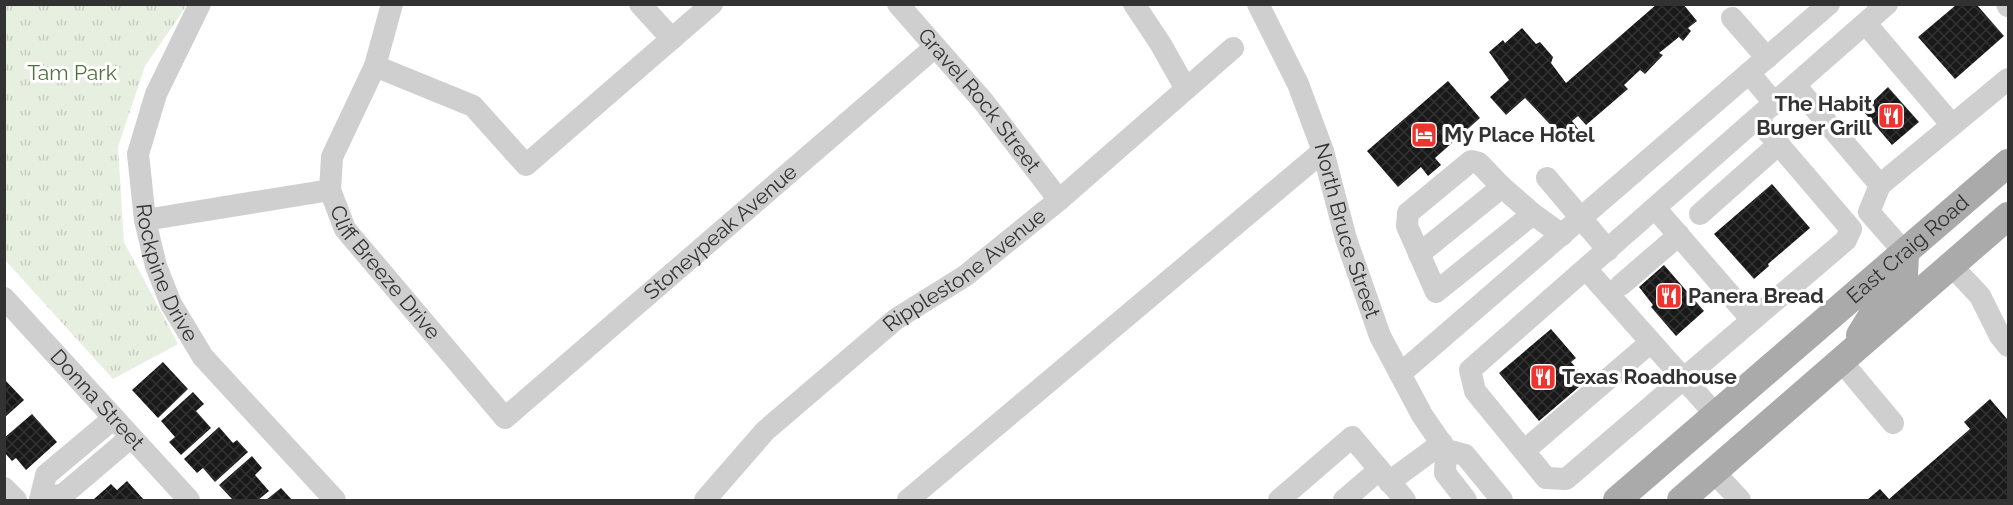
<svg xmlns="http://www.w3.org/2000/svg" width="2013" height="505" viewBox="0 0 2013 505" font-family="Raleway,sans-serif">
  <defs>
    <pattern id="park-tufts" width="24" height="20" patternUnits="userSpaceOnUse" patternTransform="scale(1.5)"><rect width="24" height="20" fill="#e7efe0"/><path d="M3 7l-1-3M5 7V3M7 7l1-3M15 17l-1-3M17 17v-4M19 17l1-3" fill="none" stroke="#c7cdc1"/></pattern>
    <pattern id="building-cross-hatch" width="8" height="8" patternUnits="userSpaceOnUse" patternTransform="scale(1.5)"><rect width="8" height="8" fill="#191919"/><path d="M0 0l8 8M0 8l8-8" fill="none" stroke="#323232"/></pattern>
  </defs>
  <rect width="100%" height="100%" fill="#fff"/>
  <!-- park -->
  <path fill="url(#park-tufts)" d="M4 5H187L145 66 118 147 124 242 178 344 113 379 5 260Z"/>
  <!-- building -->
  <g fill="url(#building-cross-hatch)">
    <path d="M1657 4H1683L1697 21 1688 28 1691 31 1683 41 1679 37 1659 53 1663 55 1645 74 1640 70 1624 85 1628 89 1586 125 1578 116 1572 121 1579 130 1565 140 1525 98 1506 115 1490 97 1509 80 1489 52 1503 40 1505 43 1522 28 1536 44 1540 42 1553 57 1551 63 1566 83Z"/>
    <path d="M1956 5H1977L2004 36 1955 79 1918 37Z"/>
    <path d="M1448 81 1480 118 1435 158 1441 165 1428 176 1421 167 1398 187 1367 151Z"/>
    <path d="M1888 87 1919 122 1892 145 1863 111Z"/>
    <path d="M1772 184 1810 228 1768 264 1769 266 1754 279 1714 234Z"/>
    <path d="M1664 265 1704 311 1676 336 1651 307 1653 305 1639 287Z"/>
    <path d="M1551 329 1576 358 1571 362 1587 380 1539 421 1499 373Z"/>
    <path d="M163 362 188 389 158 418 132 390Z"/>
    <path d="M4 379 24 400 4 418Z"/>
    <path d="M193 392 204 404 196 411 211 428 181 455 169 442 175 437 161 421Z"/>
    <path d="M1990 399 2008 420V500H1867L1880 489 1889 499 1970 429 1964 422Z"/>
    <path d="M32 414 57 442 26 470 16 458 12 461 4 452V438Z"/>
    <path d="M219 427 233 443 237 440 248 452 215 482 203 468 197 473 184 459Z"/>
    <path d="M252 456 262 468 255 475 269 491 258 500H230L232 499 219 485Z"/>
    <path d="M127 481 144 500H96L94 499 111 484 117 490Z"/>
    <path d="M281 488 292 500H266Z"/>
  </g>
  <g fill="none" stroke-linecap="round" stroke-linejoin="round">
    <!-- minor -->
    <g stroke="#cfcfcf" stroke-width="22">
      <path id="s1" d="M200 4 156 94 138 154 145 220 156 266 171 304 203 357 335 500"/>
      <path id="s2" d="M392 4 375 66 332 157 330 190 345 229 505 418 935 47"/>
      <path d="M640 4 672 39"/>
      <path id="s3" d="M898 4 983 101 1059 200"/>
      <path d="M1134 4 1160 43 1186 89"/>
      <path id="s4" d="M1258 4 1298 84 1323 151 1346 239 1380 336 1422 415 1446 450 1445 473 1466 500"/>
      <path d="M2007 4 2008 6"/>
      <path d="M1732 18 1767 58"/>
      <path d="M1866 24 1952 125"/>
      <path d="M375 66 473 106 526 165 712 4"/>
      <path d="M1749 73 1775 104"/>
      <path d="M1795 85 1880 185 1869 212 1905 253"/>
      <path d="M1757 119 1851 229 1846 240 1566 479 1546 478 1475 391 1470 370 1887 4"/>
      <path d="M1547 178 1608 250"/>
      <path d="M1880 185 2008 79"/>
      <path d="M1655 208 1752 320"/>
      <path d="M1533 214 1502 187 1479 163 1471 161 1408 213 1407 226 1436 292 1533 214 1562 235"/>
      <path d="M1700 214 1779 144"/>
      <path d="M145 220 330 190"/>
      <path d="M1419 254 1502 187"/>
      <path d="M1952 266 1980 296 2000 336 2008 346"/>
      <path d="M1586 269 1716 415"/>
      <path d="M1621 285 1679 235"/>
      <path id="s5" d="M4 298 189 500"/>
      <path d="M1842 362 1893 423"/>
      <path d="M1400 374 1829 4"/>
      <path d="M1446 450 1465 455 1502 500"/>
      <path d="M1524 451 1651 342"/>
      <path d="M1714 472 1740 500"/>
      <path d="M1389 482 1442 443"/>
      <path d="M4 488 16 500"/>
      <path d="M40 500 46 475 114 418"/>
      <path d="M40 500 64 494 131 437"/>
      <path id="s6" d="M705 500 765 431 896 319 965 276 1059 200 1233 48"/>
      <path d="M908 500 1323 151"/>
      <path d="M1279 500 1352 437 1405 500"/>
      <path d="M1344 500 1379 470"/>
    </g>
    <!-- major -->
    <g stroke="#aaa" stroke-width="28">
      <path d="M1860 335 1881 301 1900 284 1904 277 1905 253"/>
      <path id="s7" d="M1617 500 2008 163"/>
      <path d="M1681 500 2008 216"/>
    </g>
  </g>
  <!-- icons -->
  <defs>
    <symbol id="restaurant-square" viewBox="-11 -11 22 22"><rect x="-9" y="-9" width="18" height="18" rx="4" fill="#ef332e" stroke="#fff"/><path d="M-5-6h1v4h1v-4h1v4h1v-4h1v5L-1.5 .5V6h-2V.5L-5-1ZM5-6V6H3V1.5H1.5Q1.5-4 5-6Z" fill="#fff"/></symbol>
    <symbol id="hotel-square" viewBox="-11 -11 22 22"><rect x="-9" y="-9" width="18" height="18" rx="4" fill="#ef332e" stroke="#fff"/><path d="M-6-4.5h1.5V1H6V5H4.5V3h-9V5H-6ZM-4 0a1.8 1.8 0 1 1 3.6 0ZM.5 0V-2.5h3Q6-2.5 6 0Z" fill="#fff"/></symbol>
  </defs>
  <g fill-rule="evenodd">
    <use href="#restaurant-square" x="1876" y="101" width="30" height="30"/>
    <use href="#hotel-square" x="1409" y="120" width="30" height="30"/>
    <use href="#restaurant-square" x="1654" y="281" width="30" height="30"/>
    <use href="#restaurant-square" x="1528" y="362" width="30" height="30"/>
  </g>
  <g text-anchor="middle" stroke-width="6" stroke-linejoin="round" paint-order="stroke">
    <!-- park labels -->
    <g font-size="21" fill="#4f713c" stroke="#fff">
      <text x="72" y="80">Tam Park</text>
    </g>
    <!-- street labels -->
    <g font-size="21" fill="#323232" stroke="#fff">
      <text dy="7" stroke="none"><textPath href="#s3" startOffset="126">Gravel Rock Street</textPath></text>
      <text dy="7" stroke="none"><textPath href="#s4" startOffset="244">North Bruce Street</textPath></text>
      <text dy="7" stroke="none"><textPath href="#s2" startOffset="772">Stoneypeak Avenue</textPath></text>
      <text dy="7" stroke="none"><textPath href="#s7" startOffset="384">East Craig Road</textPath></text>
      <text dy="7" stroke="none"><textPath href="#s2" startOffset="298">Cliff Breeze Drive</textPath></text>
      <text dy="7" stroke="none"><textPath href="#s6" startOffset="348">Ripplestone Avenue</textPath></text>
      <text dy="7" stroke="none"><textPath href="#s1" startOffset="286">Rockpine Drive</textPath></text>
      <text dy="7" stroke="none"><textPath href="#s5" startOffset="138">Donna Street</textPath></text>
    </g>
    <!-- poi labels -->
    <g font-size="21" font-weight="bold" fill="#323232" stroke="#fff" text-anchor="start">
      <text x="1872" y="111" text-anchor="end">The Habit<tspan x="1872" dy="24">Burger Grill</tspan></text>
      <text x="1444" y="142">My Place Hotel</text>
      <text x="1688" y="303">Panera Bread</text>
      <text x="1562" y="384">Texas Roadhouse</text>
    </g>
  </g>
  <!-- border -->
  <rect width="2013" height="505" fill="none" stroke="#323232" stroke-width="12"/>
</svg>
